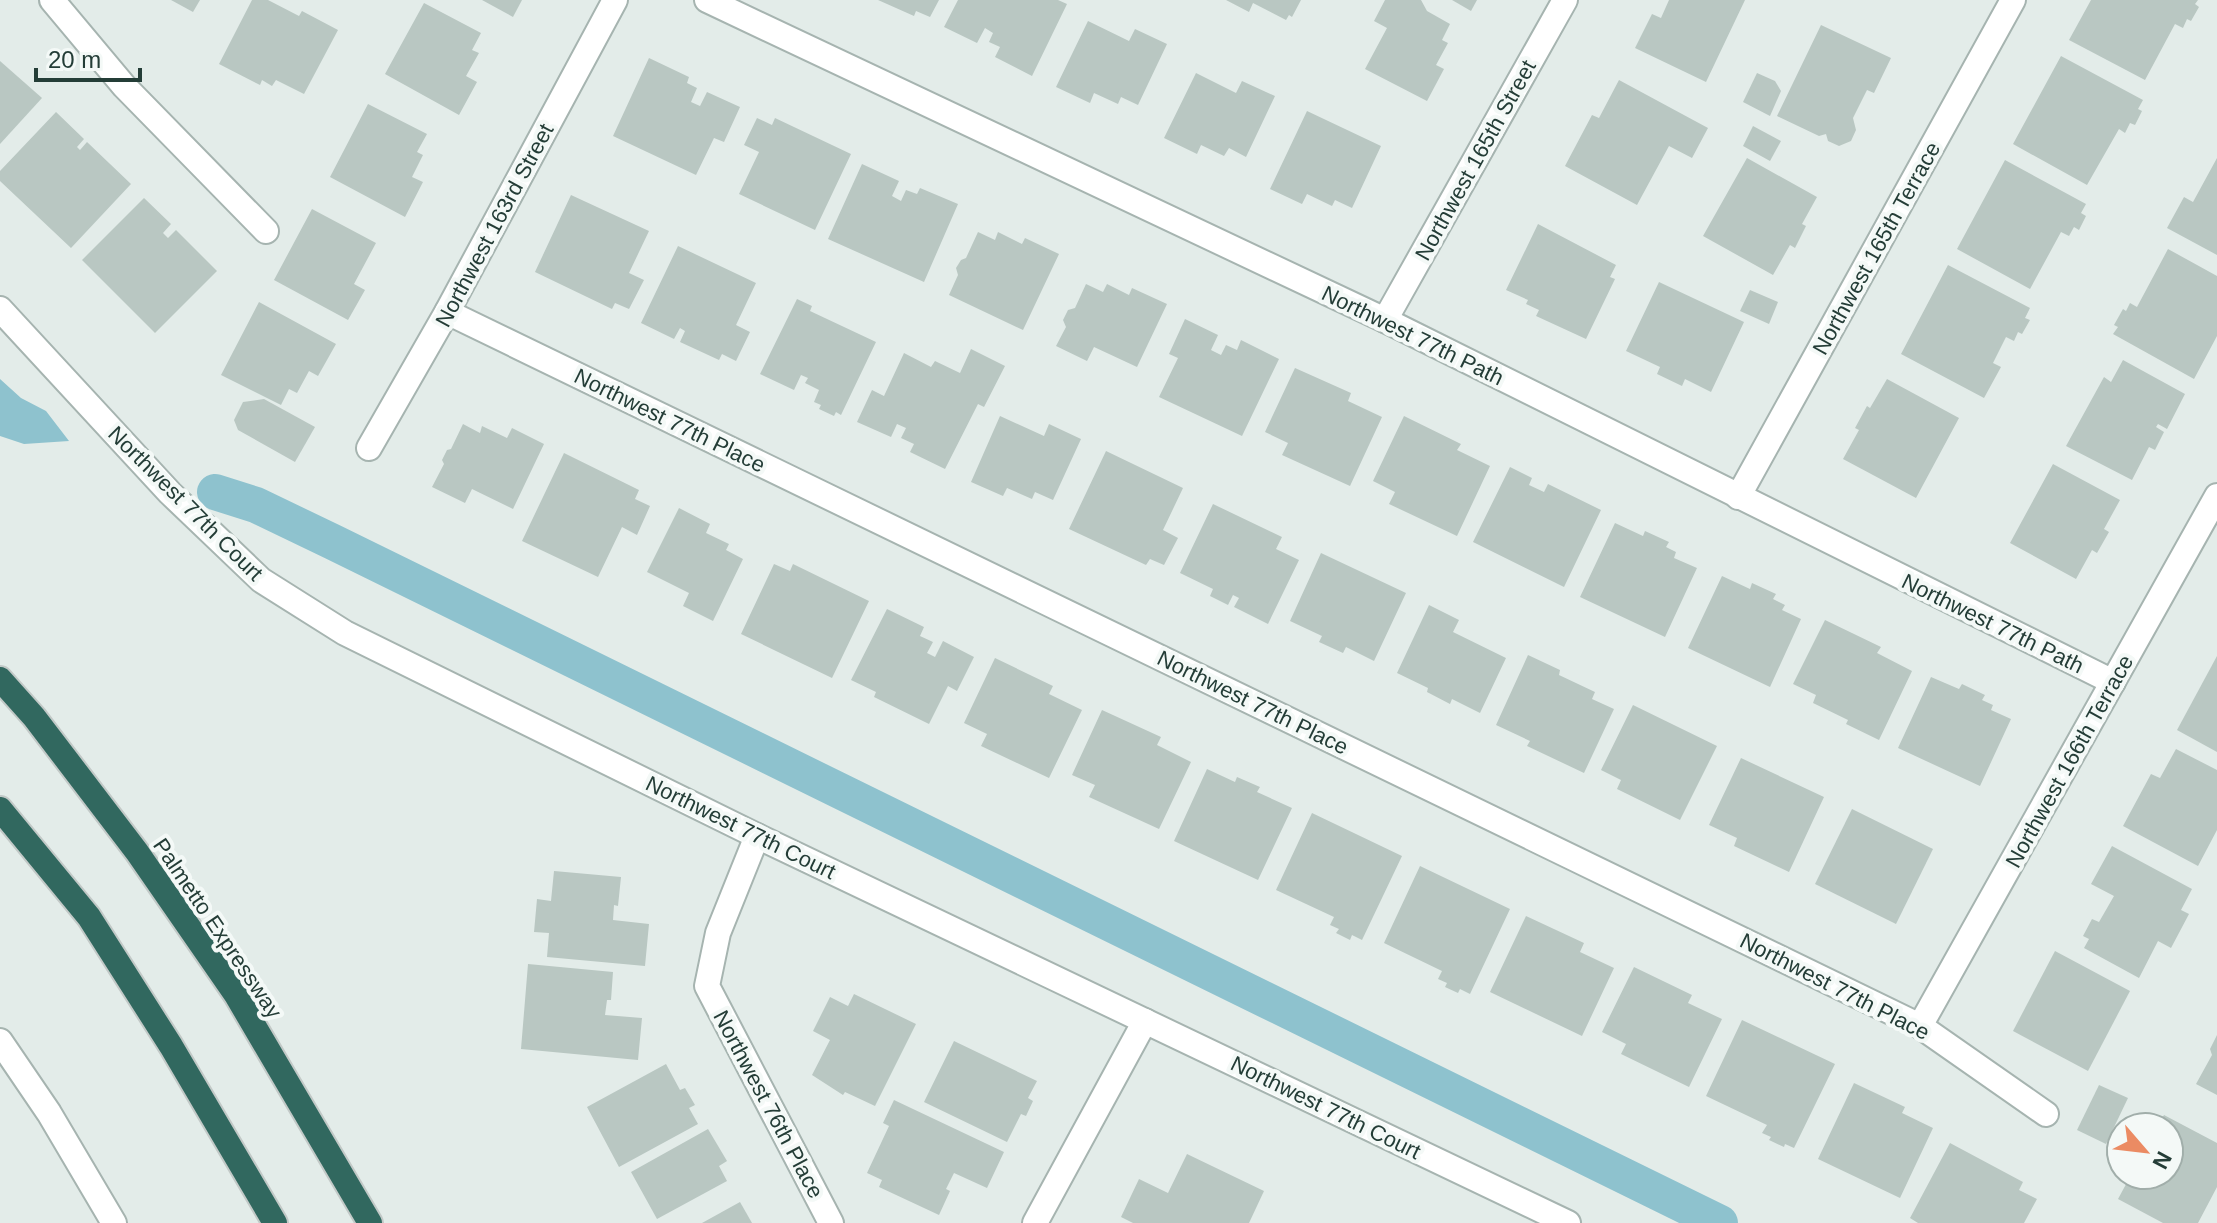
<svg xmlns="http://www.w3.org/2000/svg" width="2217" height="1223" viewBox="0 0 2217 1223" font-family="Arial,sans-serif">
  <rect width="100%" height="100%" fill="#e3ece9"/>
  <!-- water -->
  <path fill="#8ec2ce" d="M0 379 21 398 46 411 69 441 24 444 0 436Z"/>
  <g fill="none" stroke-linecap="round" stroke-linejoin="round">
    <!-- canal -->
    <path stroke="#8ec2ce" stroke-width="36" d="M215 492 256 505 333 542 1720 1223"/>
  </g>
  <!-- building -->
  <g fill="#b9c7c2">
    <path d="M171 0H200L193 12Z"/>
    <path d="M252 0H268L299 16 302 11 338 30 304 94 276 80 272 86 262 80 260 85 219 64Z"/>
    <path d="M482 0H522L513 17Z"/>
    <path d="M878 0H939L930 17 916 11 914 16Z"/>
    <path d="M958 0H1058L1067 4 1032 76 995 57 1000 47 989 42 993 33 985 28 977 43 944 27Z"/>
    <path d="M1226 0H1301L1292 17 1289 15 1286 20 1253 3 1249 12Z"/>
    <path d="M1385 0H1421L1427 11 1450 24 1442 40 1448 43 1436 65 1444 69 1427 101 1365 69 1387 28 1374 21Z"/>
    <path d="M1452 0H1477L1471 11Z"/>
    <path d="M1669 0H1745L1706 82 1635 48 1652 14 1661 18Z"/>
    <path d="M2091 0H2198L2195 4 2199 7 2191 21 2187 19 2183 28 2175 24 2145 80 2069 40Z"/>
    <path d="M424 3 481 33 472 50 479 53 466 76 477 82 459 115 385 74Z"/>
    <path d="M1088 21 1129 41 1135 29 1167 44 1138 105 1121 97 1118 104 1094 93 1090 103 1056 87Z"/>
    <path d="M1821 25 1891 58 1874 93 1867 90 1853 118 1856 130 1851 141 1839 146 1828 141 1826 134 1819 136 1777 116Z"/>
    <path d="M2061 56 2143 100 2138 109 2142 111 2135 125 2130 123 2125 133 2119 129 2087 185 2013 144Z"/>
    <path d="M649 58 689 77 687 83 697 88 691 102 700 106 707 92 740 107 724 142 714 138 696 175 613 136Z"/>
    <path d="M0 61 42 98 0 144Z"/>
    <path d="M1196 73 1236 93 1242 81 1275 96 1246 157 1229 148 1224 156 1201 145 1197 154 1164 138Z"/>
    <path d="M1757 73 1775 81 1781 91 1770 116 1743 102Z"/>
    <path d="M1619 80 1708 128 1692 158 1669 146 1637 205 1565 166 1592 115 1599 118Z"/>
    <path d="M368 104 427 134 417 152 423 155 412 177 423 182 405 217 330 177Z"/>
    <path d="M1307 111 1381 146 1352 208 1335 200 1332 206 1307 194 1302 204 1270 189Z"/>
    <path d="M56 112 84 139 77 147 80 150 87 142 131 184 71 248 0 181V171Z"/>
    <path d="M757 118 772 125 775 118 851 154 815 230 739 194 759 152 744 145Z"/>
    <path d="M1753 126 1781 141 1770 161 1743 146Z"/>
    <path d="M1747 158 1817 197 1802 224 1806 226 1795 248 1790 245 1773 275 1703 236Z"/>
    <path d="M2217 158V255L2167 228 2184 197 2193 202Z"/>
    <path d="M2005 160 2086 204 2081 213 2086 216 2079 230 2074 227 2069 236 2061 232 2030 289 1957 249Z"/>
    <path d="M862 164 899 181 892 196 901 201 906 190 917 194 920 188 958 204 924 282 828 239Z"/>
    <path d="M571 195 649 231 629 273 644 280 629 309 615 303 612 309 535 272Z"/>
    <path d="M144 198 171 224 163 233 168 238 176 230 217 271 155 333 82 260Z"/>
    <path d="M312 209 376 243 354 284 365 290 348 320 274 280Z"/>
    <path d="M1538 224 1616 265 1610 277 1615 279 1586 339 1536 316 1539 310 1526 304 1528 300 1506 290Z"/>
    <path d="M978 232 995 240 998 232 1022 244 1025 238 1059 254 1023 330 949 295 958 275 956 268 961 260 966 258Z"/>
    <path d="M678 246 756 283 736 325 750 332 736 361 722 354 719 360 680 342 685 331 680 328 674 339 641 323Z"/>
    <path d="M2168 249 2217 276V336L2194 379 2113 334 2118 327 2114 325 2123 309 2126 311 2130 303 2137 307Z"/>
    <path d="M1948 265 2030 308 2025 318 2030 320 2022 334 2018 332 2014 341 2006 337 1993 363 2001 367 1984 398 1901 354Z"/>
    <path d="M1659 282 1744 322 1711 392 1685 379 1682 386 1657 374 1660 367 1626 351Z"/>
    <path d="M1086 284 1103 292 1107 284 1129 295 1132 288 1167 304 1137 367 1094 347 1087 361 1056 346 1066 327 1063 320 1068 310 1075 308Z"/>
    <path d="M1750 290 1778 302 1769 324 1740 311Z"/>
    <path d="M797 299 812 306 810 311 876 342 841 415 836 412 834 416 819 409 821 405 814 402 819 390 805 383 808 378 801 375 794 390 760 374Z"/>
    <path d="M259 302 336 344 318 376 309 371 297 393 289 389 281 405 221 375Z"/>
    <path d="M1185 319 1218 335 1211 350 1221 355 1226 345 1237 350 1241 340 1279 359 1242 436 1159 397 1178 358 1169 354Z"/>
    <path d="M971 349 1005 366 984 407 978 404 945 469 910 452 914 444 901 438 906 428 897 424 891 437 857 422 872 390 884 396 904 353 931 367 935 361 960 373Z"/>
    <path d="M2123 360 2185 394 2167 429 2158 424 2156 427 2164 432 2155 450 2149 447 2132 480 2066 446 2104 377 2111 382Z"/>
    <path d="M1295 368 1351 393 1348 401 1382 417 1350 486 1282 455 1288 443 1265 432Z"/>
    <path d="M1887 379 1959 418 1916 498 1843 459 1859 430 1855 428 1867 406 1870 408Z"/>
    <path d="M264 399 315 427 295 462 238 430 234 420 243 402Z"/>
    <path d="M1000 416 1044 436 1049 424 1081 439 1053 500 1035 492 1032 499 1007 488 1003 496 971 482Z"/>
    <path d="M1404 416 1461 444 1457 450 1490 466 1457 536 1389 504 1395 492 1373 481Z"/>
    <path d="M463 424 480 433 482 426 507 438 512 428 544 444 513 509 472 489 465 503 432 487 444 464 442 460 447 450 451 449Z"/>
    <path d="M1106 451 1183 488 1163 530 1178 538 1164 565 1150 559 1146 565 1069 529Z"/>
    <path d="M564 453 639 490 635 499 650 506 637 535 622 527 598 577 522 541Z"/>
    <path d="M2053 464 2120 500 2104 529 2109 532 2097 553 2092 550 2076 579 2010 543Z"/>
    <path d="M1510 467 1532 478 1529 485 1544 492 1548 484 1601 510 1564 587 1473 542Z"/>
    <path d="M1213 504 1282 537 1276 549 1299 560 1268 624 1234 607 1239 598 1233 595 1228 605 1210 596 1213 589 1180 573Z"/>
    <path d="M679 508 710 524 706 533 729 544 726 550 743 559 713 621 683 606 689 593 647 572Z"/>
    <path d="M1615 523 1643 536 1645 531 1669 542 1666 547 1676 552 1674 558 1697 568 1665 637 1580 597Z"/>
    <path d="M1321 553 1406 593 1374 661 1346 647 1343 653 1319 642 1322 636 1290 621Z"/>
    <path d="M774 564 790 571 793 564 869 601 832 678 741 634Z"/>
    <path d="M1722 576 1750 589 1752 583 1776 594 1773 599 1785 605 1782 610 1801 619 1770 687 1688 648Z"/>
    <path d="M1429 605 1459 620 1453 632 1506 658 1480 713 1452 699 1450 704 1427 692 1428 688 1397 673Z"/>
    <path d="M887 609 924 627 920 636 933 642 927 653 935 657 943 641 974 657 957 691 948 686 929 724 874 697 876 692 851 680Z"/>
    <path d="M1825 620 1881 647 1877 653 1912 671 1879 740 1846 724 1848 720 1813 703 1816 695 1793 684Z"/>
    <path d="M1528 655 1560 670 1559 675 1595 692 1592 699 1614 709 1584 773 1527 746 1530 741 1496 725Z"/>
    <path d="M2217 656V752L2177 730Z"/>
    <path d="M995 658 1053 686 1049 694 1082 710 1049 778 981 746 987 734 964 723Z"/>
    <path d="M1931 677 1959 689 1962 684 1985 695 1982 700 1993 705 1991 710 2011 719 1980 786 1898 748Z"/>
    <path d="M1633 705 1717 746 1680 820 1617 789 1621 780 1601 770Z"/>
    <path d="M1102 710 1161 737 1157 745 1191 762 1159 829 1089 797 1095 785 1072 775Z"/>
    <path d="M2176 749 2217 770V830L2198 866 2123 826 2151 774 2160 778Z"/>
    <path d="M1741 758 1824 797 1789 872 1734 846 1737 838 1709 825Z"/>
    <path d="M1207 769 1235 782 1237 777 1260 787 1257 792 1292 808 1258 880 1174 841Z"/>
    <path d="M1852 809 1933 849 1896 924 1815 884Z"/>
    <path d="M1312 813 1402 856 1362 940 1352 935 1350 940 1336 933 1339 929 1330 925 1334 917 1276 890Z"/>
    <path d="M2112 846 2192 889 2181 910 2189 914 2171 948 2158 941 2139 978 2084 948 2089 939 2083 936 2092 919 2099 922 2114 896 2091 884Z"/>
    <path d="M1420 866 1510 909 1470 994 1460 989 1458 993 1445 987 1447 983 1438 979 1442 971 1384 943Z"/>
    <path d="M554 871 621 877 618 906 614 905 613 920 649 924 645 966 547 957 549 933 534 932 537 899 551 901Z"/>
    <path d="M1526 916 1584 943 1580 952 1614 968 1582 1036 1490 992Z"/>
    <path d="M2055 951 2130 991 2088 1071 2013 1031Z"/>
    <path d="M528 964 613 972 611 1000H607L605 1015 642 1018 638 1060 521 1049Z"/>
    <path d="M1634 967 1692 995 1688 1003 1722 1019 1689 1087 1621 1054 1626 1044 1602 1032Z"/>
    <path d="M854 994 916 1024 875 1106 845 1092 843 1095 812 1075 830 1040 813 1031 830 997 848 1006Z"/>
    <path d="M1742 1020 1835 1064 1794 1148 1785 1144 1784 1147 1769 1140 1771 1137 1762 1133 1767 1125 1706 1096Z"/>
    <path d="M2217 1035V1095L2196 1084 2212 1055 2210 1049Z"/>
    <path d="M954 1041 1037 1081 1028 1098 1033 1101 1026 1116 1021 1114 1007 1142 924 1102Z"/>
    <path d="M666 1064 680 1090 685 1088 695 1105 689 1108 698 1124 619 1167 587 1107Z"/>
    <path d="M1854 1083 1905 1107 1902 1113 1933 1128 1900 1198 1818 1159Z"/>
    <path d="M2099 1085 2128 1098 2106 1144 2077 1130Z"/>
    <path d="M894 1100 1004 1152 987 1188 954 1173 946 1189 950 1191 939 1215 879 1187 882 1180 867 1173 889 1126 883 1123Z"/>
    <path d="M2164 1115 2217 1143V1187L2198 1223H2163L2118 1199 2131 1175H2169V1127H2157Z"/>
    <path d="M708 1129 727 1161 719 1166 727 1181 657 1219 631 1172Z"/>
    <path d="M1950 1143 2023 1182 2019 1190 2037 1199 2024 1223H1918L1910 1218Z"/>
    <path d="M1187 1154 1264 1191 1249 1223H1133L1121 1217 1139 1179 1168 1193Z"/>
    <path d="M740 1202 752 1223H702Z"/>
  </g>
  <g fill="none" stroke-linecap="round" stroke-linejoin="round">
    <defs>
      <g id="minor">
        <path d="M52 0 124 86 266 231"/>
        <path d="M707 0 1385 320 2113 682"/>
        <path d="M0 309 170 493 261 580 345 633 757 836 1568 1223"/>
        <path d="M447 312 1920 1026 2046 1114"/>
        <path d="M1385 320 1565 0"/>
        <path d="M369 448 447 312 615 0"/>
        <path d="M1738 497 2013 0"/>
        <path d="M757 836 718 933 707 986 831 1223"/>
        <path d="M1920 1026 2217 496"/>
        <path d="M0 1041 49 1113 114 1223"/>
        <path d="M1035 1223 1145 1021"/>
      </g>
      <g id="highway">
        <path d="M0 679 34 717 137 852 236 995 370 1223"/>
        <path d="M0 809 89 917 171 1046 275 1223"/>
      </g>
    </defs>
    <!-- minor casing -->
    <use href="#minor" stroke="#a6b4b0" stroke-width="28"/>
    <!-- highway casing -->
    <use href="#highway" stroke="#c2c9c7" stroke-width="28"/>
    <!-- minor -->
    <use href="#minor" stroke="#fff" stroke-width="24"/>
    <!-- highway -->
    <use href="#highway" stroke="#31685f" stroke-width="24"/>
  </g>
  <g text-anchor="middle" stroke-width="8" stroke-linejoin="round" paint-order="stroke">
    <!-- street labels -->
    <g font-size="22" fill="#243d37" stroke="#f4f9f7">
      <text transform="translate(1475 160) rotate(-61)" y="8">Northwest 165th Street</text>
      <text transform="translate(494 225) rotate(-62)" y="8">Northwest 163rd Street</text>
      <text transform="translate(1876 248) rotate(-61)" y="8">Northwest 165th Terrace</text>
      <text transform="translate(1413 335) rotate(26)" y="8">Northwest 77th Path</text>
      <text transform="translate(670 420) rotate(26)" y="8">Northwest 77th Place</text>
      <text transform="translate(186 503) rotate(45)" y="8">Northwest 77th Court</text>
      <text transform="translate(1993 623) rotate(26)" y="8">Northwest 77th Path</text>
      <text transform="translate(1253 702) rotate(26)" y="8">Northwest 77th Place</text>
      <text transform="translate(2069 761) rotate(-61)" y="8">Northwest 166th Terrace</text>
      <text transform="translate(741 827) rotate(26)" y="8">Northwest 77th Court</text>
      <text transform="translate(218 928) rotate(56)" y="8">Palmetto Expressway</text>
      <text transform="translate(1835 986) rotate(27)" y="8">Northwest 77th Place</text>
      <text transform="translate(769 1104) rotate(62)" y="8">Northwest 76th Place</text>
      <text transform="translate(1326 1107) rotate(26)" y="8">Northwest 77th Court</text>
    </g>
  </g>
  <!-- north arrow -->
  <g transform="translate(2145 1151) rotate(118)"><circle r="38" fill="#f4f9f7" stroke="#a1aeaa" stroke-width="2"/>
  <path d="M0-6L14 30L0 20L-14 30Z" fill="#eb8b63"/>
  <text y="-12" font-size="22" font-weight="bold" text-anchor="middle" fill="#243d37">N</text>
  </g>
  <!-- scale -->
  <path d="M36 68v12h104v-12" fill="none" stroke="#243d37" stroke-width="4"/>
  <text x="48" y="68" font-size="24" fill="#243d37" stroke="#f4f9f7" stroke-width="6" paint-order="stroke">20 m</text>
</svg>
